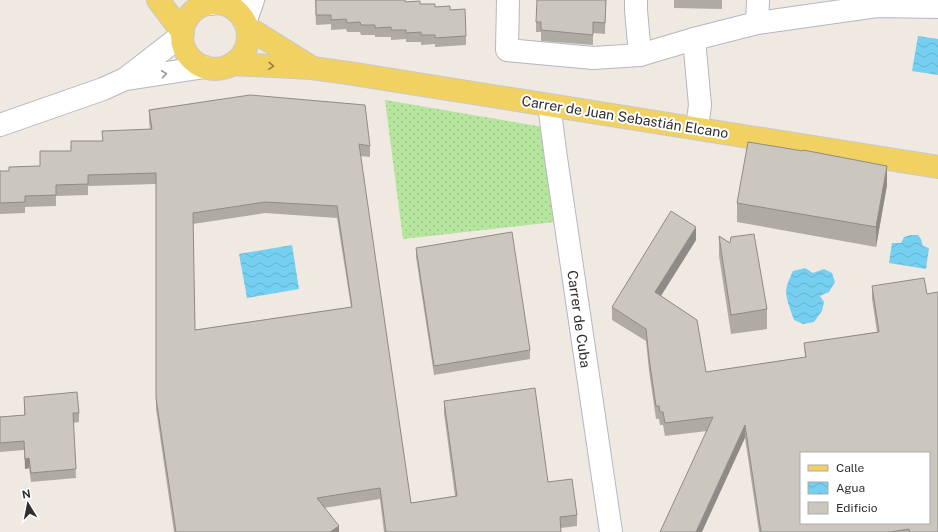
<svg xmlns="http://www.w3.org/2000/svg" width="938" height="532" viewBox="0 0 938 532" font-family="'Public Sans',sans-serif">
  <defs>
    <pattern id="garden-dots" width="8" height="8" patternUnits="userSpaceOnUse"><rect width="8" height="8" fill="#b6e59e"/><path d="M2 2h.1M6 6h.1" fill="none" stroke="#9dc588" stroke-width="1.8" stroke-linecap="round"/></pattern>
    <pattern id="water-waves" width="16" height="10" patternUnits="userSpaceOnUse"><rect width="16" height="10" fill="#75cff0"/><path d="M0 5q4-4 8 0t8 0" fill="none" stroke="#66b2ce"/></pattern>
  </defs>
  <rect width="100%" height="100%" fill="#efe9e1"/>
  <!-- garden -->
  <path fill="url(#garden-dots)" d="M385 100 543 127 555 222 403 239Z"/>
  <!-- water -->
  <g fill="url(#water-waves)">
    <path d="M918 36 938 39V75L912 71Z"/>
    <path d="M911 235H918L921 239 923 246 929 248 926 269 889 263 892 243H901L904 237Z"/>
    <path d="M292 245 299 289 247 298 239 254Z"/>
    <path d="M805 268 813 273 824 269 832 273 835 282 829 292 820 296 824 302 822 311 814 322 803 324 794 320C791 311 786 300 786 290 787 284 790 277 793 271Z"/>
  </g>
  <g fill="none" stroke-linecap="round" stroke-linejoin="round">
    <defs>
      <g id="minor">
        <path d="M508 0 507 50 593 58 640 55 694 39"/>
        <path d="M636 0V10L640 55"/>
        <path d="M212 4 217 0"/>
        <path d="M245 23 253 0"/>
        <path d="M757 23 758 0"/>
        <path d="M127 79 205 67"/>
        <path d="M549 105 556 158 611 532"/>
        <path d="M0 125 103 89 125 79 182 35"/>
        <path d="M697 128 700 105 694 39 757 23 877 6 938 7"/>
      </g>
      <g id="major">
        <path d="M158 0 183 33"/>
        <circle cx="215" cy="36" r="33"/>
        <path d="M247 27 311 67"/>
        <path d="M232 64 312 68 348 73 938 167"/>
      </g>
    </defs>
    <!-- minor casing -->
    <use href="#minor" stroke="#b4b7c1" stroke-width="24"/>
    <!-- major casing -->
    <use href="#major" stroke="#c9c9c9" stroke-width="24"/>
    <!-- minor -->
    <use href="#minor" stroke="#fff" stroke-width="22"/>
    <!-- major -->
    <use href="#major" stroke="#f2d163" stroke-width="22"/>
  </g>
  <!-- wall -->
  <g fill="#afaba4" fill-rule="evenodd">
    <path d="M315 0H405V2L450 10 466 36V45L435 47V44L421 45V42H406V39L391 40V37H375V35H361L360 32H347L346 29 331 30V24L316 25Z"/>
    <path d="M606 0 605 34 593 33V45L541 41V32H536V22Z"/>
    <path d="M674 0H722V9L674 8Z"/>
    <path d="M149 110 370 146V157L360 156 411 503 455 496 444 413V401L548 482 577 515V526L561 528V532H384L380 499 324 508 339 532H174L156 409V184L88 186V195L56 196V206L25 207V213L0 214V171H9L40 166 71 151 102 141 150 129 149 122ZM265 213 337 218 351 307 195 330 193 224Z"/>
    <path d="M887 185 876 247 737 222V203Z"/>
    <path d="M719 236 730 243 767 309V329L731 334 719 256Z"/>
    <path d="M696 240 661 296 706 372 805 357 804 343 877 332 872 299V286L938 532H759L745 438 707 431 665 436 663 425H660L659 419H656L649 371 646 341 612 320V307Z"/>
    <path d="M416 248 530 350V359L434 375 416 257Z"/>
    <path d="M24 397 79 413V422L73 423 76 478 31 482 29 468 25 469 24 450 0 452V417L24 415Z"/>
  </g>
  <!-- shaded-wall -->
  <g fill="#8e8b86">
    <path d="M887 166V185L876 247V227Z"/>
    <path d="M696 227V240L655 305V292Z"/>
    <path d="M745 425V438L702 532H696Z"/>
    <path d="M29 458V468L25 469V459Z"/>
    <path d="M339 526V532H330Z"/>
  </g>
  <!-- building -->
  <g fill="#cbc7bf" stroke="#8e8b86" fill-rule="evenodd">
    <path d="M316 0H405V2L420 1V4H435V7L450 6V10L465 9 466 36 435 38V35H421V32L406 33V30H391V27L375 28V25H361L360 22 347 23 346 19 331 20V15H316Z"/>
    <path d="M537 0H606L605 23 593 22V35L541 30V22H536Z"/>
    <path d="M250 95 365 105 370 146 359 144 411 503 457 496 444 401 535 388 548 482 572 479 577 515 560 517 561 532H386L380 488 317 498 339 526 330 532H176L156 398V173L88 175V184L56 185V195L25 196V202L0 203V171H9V167L40 166V151H71V141H103L102 131 152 129 149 110ZM265 202 337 206 352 307 195 330 193 213Z"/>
    <path d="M748 142 803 151V150L887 166 876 227 737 203Z"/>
    <path d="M671 211 696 227 655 292 697 320 706 372 806 357 804 343 879 332 872 286 924 278 927 294 938 292V532H910L909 529 890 532H761L745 425 696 532H660L713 417 665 423 663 412H660L659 406H656L649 358 646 329 612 307ZM801 453H929V523H801Z"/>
    <path d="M512 232 530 350 434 366 416 248Z"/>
    <path d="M754 234 767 309 731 315 719 236 730 243 731 237Z"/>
    <path d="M77 392 79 413H73L76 469 31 473 29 458 25 459 24 441 0 443V417L25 415 24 397Z"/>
  </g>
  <!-- one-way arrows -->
  <defs><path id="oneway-chevron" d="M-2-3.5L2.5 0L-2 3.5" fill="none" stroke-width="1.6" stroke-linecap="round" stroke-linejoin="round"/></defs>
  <use stroke="#908048" href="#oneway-chevron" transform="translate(271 66) rotate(3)"/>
  <use stroke="#969696" href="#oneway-chevron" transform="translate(164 74) rotate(-8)"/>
  <g text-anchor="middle" stroke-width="4" stroke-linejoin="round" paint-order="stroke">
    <!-- street labels -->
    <g font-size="14" fill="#2e2e2e" stroke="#fff">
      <text transform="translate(625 117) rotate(9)" y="5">Carrer de Juan Sebastián Elcano</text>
      <text transform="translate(579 319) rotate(82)" y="5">Carrer de Cuba</text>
    </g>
  </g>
  <!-- legend -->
  <rect x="800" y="452" width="130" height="72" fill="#ffffff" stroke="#ababab"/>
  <rect x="808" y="465" width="20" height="6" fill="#f2d163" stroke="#ababab"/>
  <text x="836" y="472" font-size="12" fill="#2e2e2e">Calle</text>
  <rect x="808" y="482" width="20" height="12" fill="url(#water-waves)" stroke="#ababab"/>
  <text x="836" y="492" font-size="12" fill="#2e2e2e">Agua</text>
  <rect x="808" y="502" width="20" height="12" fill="#cbc7bf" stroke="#ababab"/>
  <text x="836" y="512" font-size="12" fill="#2e2e2e">Edificio</text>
  <!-- north arrow -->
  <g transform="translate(28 504) rotate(350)" stroke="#ffffff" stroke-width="3" paint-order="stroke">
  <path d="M0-3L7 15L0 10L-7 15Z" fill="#2e2e2e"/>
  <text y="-6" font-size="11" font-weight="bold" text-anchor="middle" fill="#2e2e2e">N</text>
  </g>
</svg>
